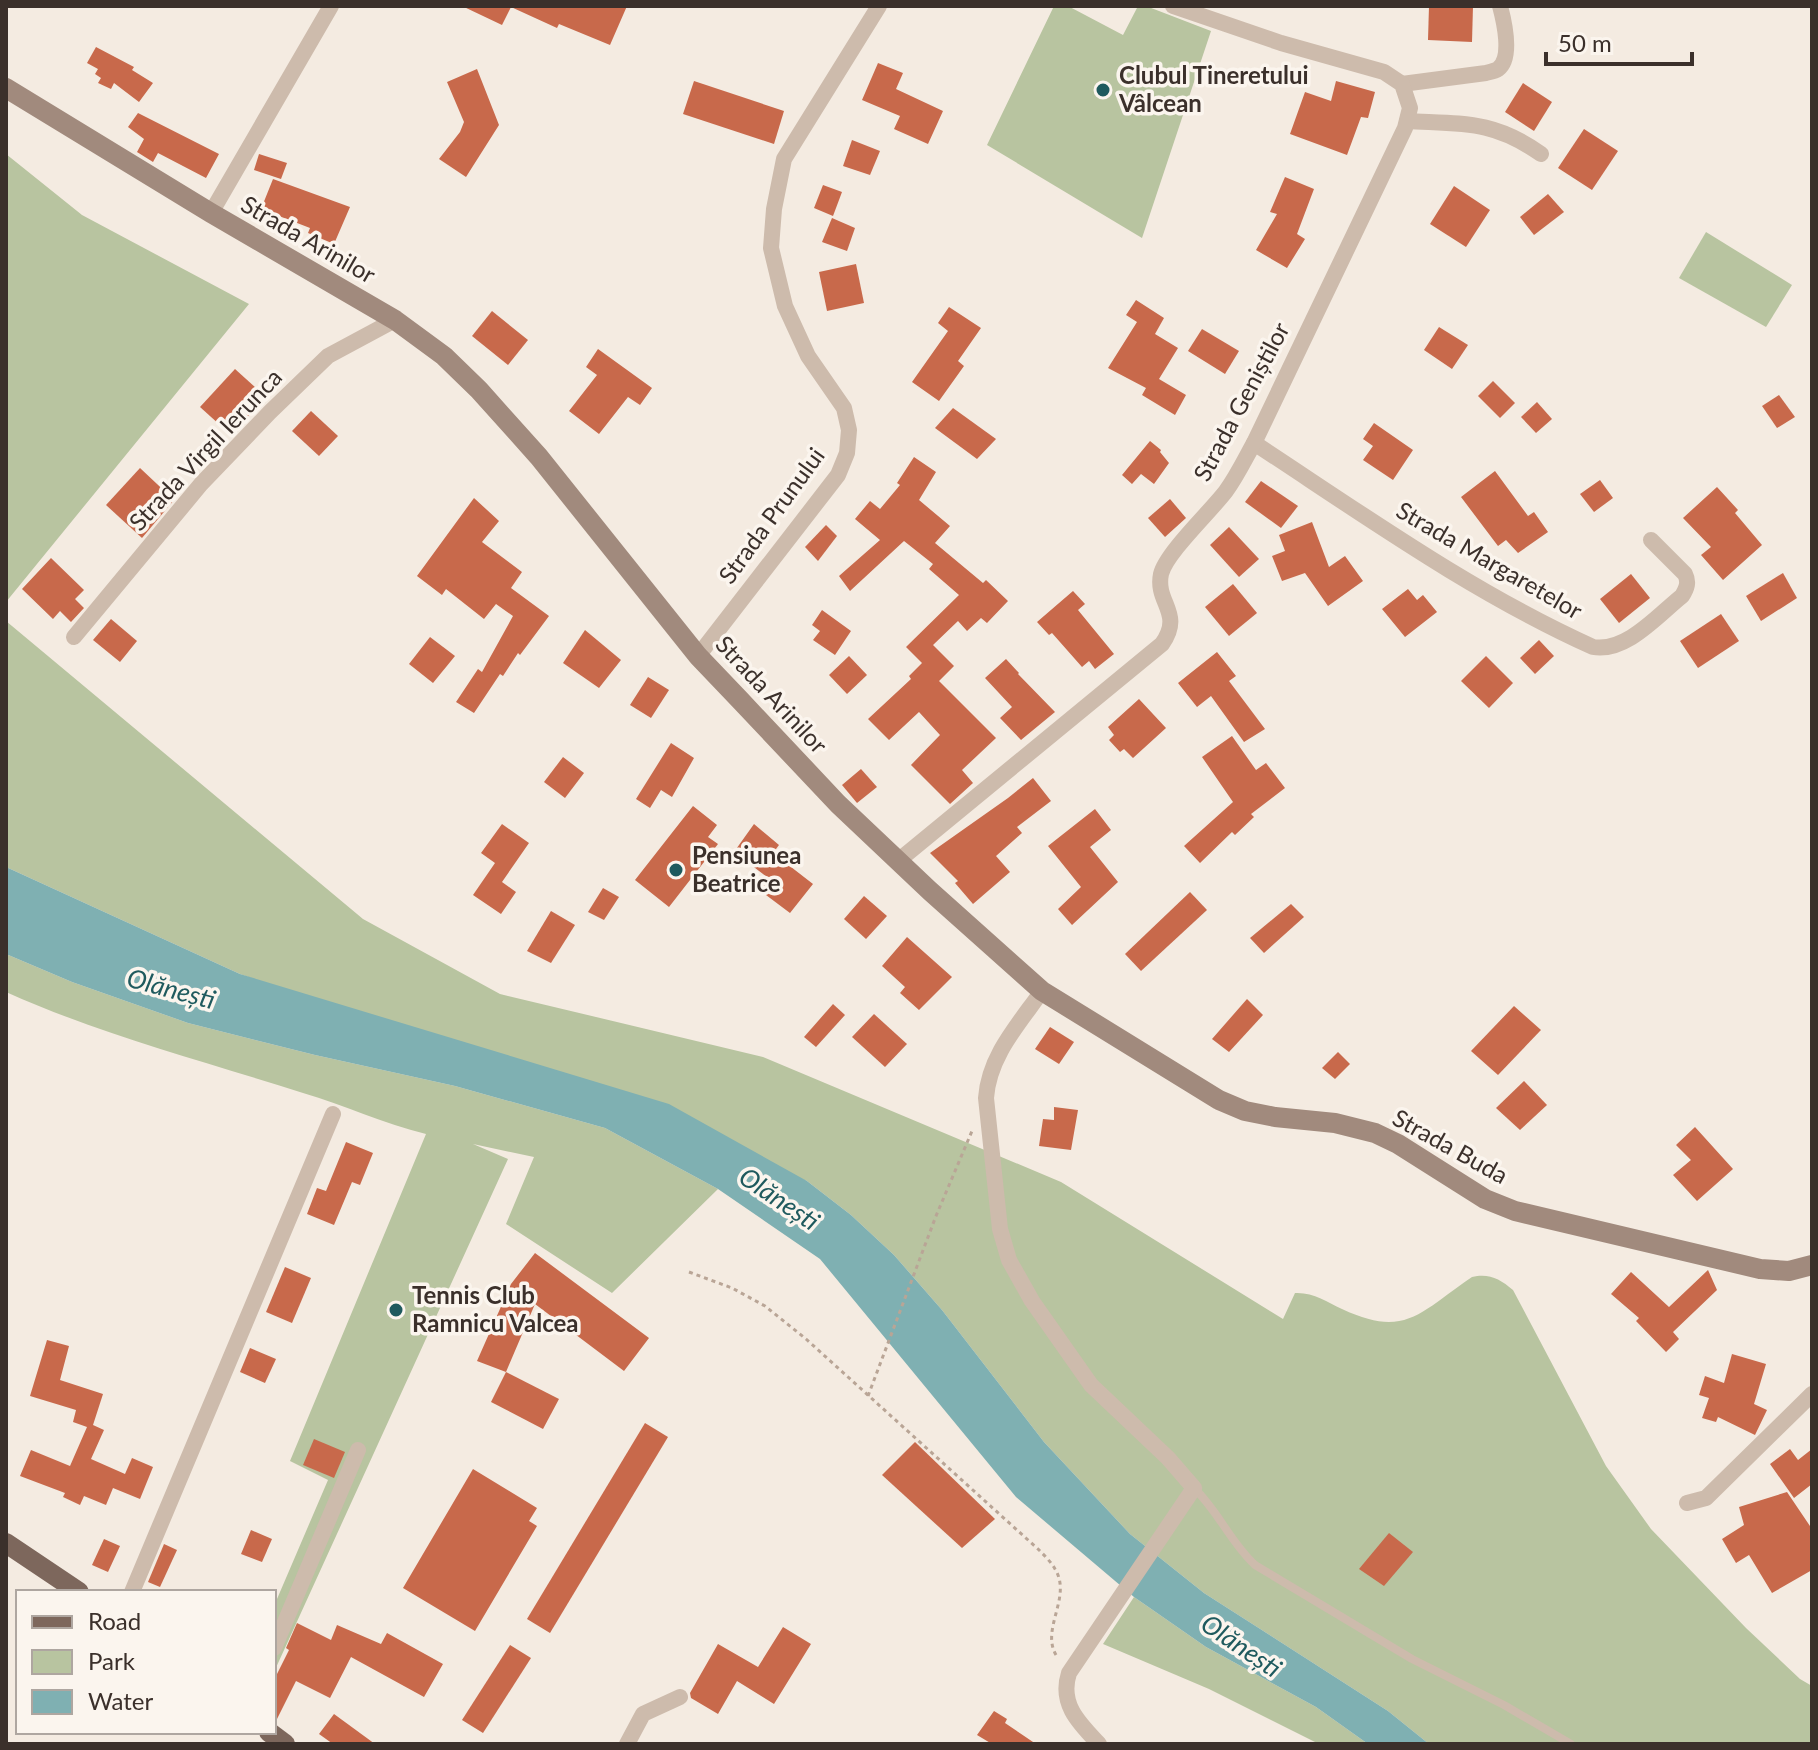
<svg xmlns="http://www.w3.org/2000/svg" width="1818" height="1750" viewBox="0 0 1818 1750" font-family="Lato,sans-serif">
  <rect width="100%" height="100%" fill="#f4ebe1"/>
  <!-- green -->
  <g fill="#b8c4a0">
    <path d="M1054 6H1068L1123 35 1138 6H1146L1211 31 1142 238 987 145Z"/>
    <path d="M6 154 82 215 249 304 6 602Z"/>
    <path d="M1706 232 1792 285 1766 327 1679 278Z"/>
    <path d="M6 621 363 919 500 994 763 1057 1061 1182 1283 1319 1295 1293C1313 1292 1327 1302 1342 1309 1406 1339 1420 1312 1472 1277 1489 1273 1500 1279 1513 1290L1606 1466 1651 1529 1746 1628 1800 1679 1812 1686V1744H1429L1388 1711 1204 1593 1130 1534 1044 1442 942 1310 894 1255 851 1215 807 1181 240 974 6 867Z"/>
    <path d="M6 954 72 982 188 1023 315 1055 455 1086 605 1128 718 1189 612 1293 506 1224 534 1157 473 1144 508 1159 274 1672V1606L328 1480 290 1461 426 1134C384 1124 344 1105 303 1093 203 1061 102 1035 6 992Z"/>
    <path d="M1134 1597 1206 1647 1316 1707 1368 1744H1319L1209 1689 1103 1644Z"/>
  </g>
  <!-- water -->
  <path fill="#7fb0b2" d="M6 867 240 974 669 1104 807 1181 851 1215 894 1255 942 1310 1044 1442 1130 1534 1204 1593 1388 1711 1429 1744H1368L1316 1707 1206 1647 1134 1597 1016 1497 820 1259 718 1189 605 1128 455 1086 315 1055 188 1023 72 982 6 954Z"/>
  <!-- building -->
  <g fill="#c8694b">
    <path d="M462 6H627L610 45 559 24 557 28 511 7 502 25Z"/>
    <path d="M1429 6H1473L1472 42 1428 40Z"/>
    <path d="M96 47 134 67 132 70 153 83 139 102 114 83 111 89 98 83 101 78 95 74 98 69 87 63Z"/>
    <path d="M878 63 903 73 896 89 943 111 928 144 894 129 900 116 862 100Z"/>
    <path d="M477 69 499 125 466 177 439 159 460 132 464 122 447 82Z"/>
    <path d="M694 81 784 111 774 144 683 114Z"/>
    <path d="M1336 81 1375 92 1368 118 1361 117 1347 155 1290 134 1305 92 1331 101Z"/>
    <path d="M1523 83 1552 102 1534 131 1505 112Z"/>
    <path d="M138 113 219 154 206 178 158 153 153 162 137 152 144 139 128 127Z"/>
    <path d="M1584 129 1618 151 1592 190 1558 168Z"/>
    <path d="M852 140 880 151 870 175 843 166Z"/>
    <path d="M259 154 287 163 281 179 254 170Z"/>
    <path d="M1285 177 1314 189 1297 234 1305 239 1287 268 1256 250 1277 214 1270 212Z"/>
    <path d="M273 179 350 207 334 244 308 233 310 228 261 209Z"/>
    <path d="M823 185 842 192 833 216 814 208Z"/>
    <path d="M1454 186 1490 210 1466 247 1430 224Z"/>
    <path d="M1548 194 1564 212 1534 235 1520 217Z"/>
    <path d="M832 218 855 228 847 251 822 242Z"/>
    <path d="M856 264 864 303 827 311 819 272Z"/>
    <path d="M1136 300 1164 318 1155 334 1178 348 1159 379 1186 395 1175 415 1142 395 1146 388 1108 368 1137 322 1126 315Z"/>
    <path d="M949 307 981 328 958 361 964 366 939 401 912 382 948 331 938 323Z"/>
    <path d="M492 311 528 340 508 365 472 336Z"/>
    <path d="M1439 327 1468 345 1452 369 1424 350Z"/>
    <path d="M1202 329 1239 351 1225 374 1188 351Z"/>
    <path d="M598 349 652 388 640 405 628 397 599 434 569 411 597 375 586 367Z"/>
    <path d="M235 369 266 397 231 435 200 407Z"/>
    <path d="M1493 381 1515 403 1500 418 1478 396Z"/>
    <path d="M1779 395 1795 417 1777 428 1762 406Z"/>
    <path d="M1537 402 1552 419 1536 433 1521 417Z"/>
    <path d="M953 408 996 439 977 459 935 428Z"/>
    <path d="M311 411 338 436 319 456 292 431Z"/>
    <path d="M1374 423 1413 450 1393 480 1363 460 1373 446 1363 439Z"/>
    <path d="M1150 441 1161 450 1160 452 1169 463 1154 484 1141 474 1132 484 1122 475Z"/>
    <path d="M914 457 936 472 919 500 950 526 935 543 983 583 986 580 1008 601 987 623 981 618 967 631 958 621 933 645 954 666 939 681 996 738 962 770 973 783 950 804 911 765 940 735 919 712 889 740 868 719 911 679 909 676 922 663 906 647 959 595 929 569 933 564 904 541 850 591 839 576 880 540 855 519 870 501 880 509 900 485 897 483Z"/>
    <path d="M140 468 174 500 142 538 106 505Z"/>
    <path d="M1495 471 1528 516 1534 512 1548 532 1518 553 1506 540 1498 546 1461 497Z"/>
    <path d="M1600 480 1613 498 1594 512 1580 494Z"/>
    <path d="M1261 481 1298 506 1281 528 1245 502Z"/>
    <path d="M1717 487 1738 510 1735 513 1762 545 1723 580 1701 555 1711 547 1683 518Z"/>
    <path d="M474 498 499 521 482 542 522 572 511 588 549 616 520 655 518 653 503 676 500 674 474 713 456 702 478 669 482 672 513 616 496 604 484 619 446 589 442 595 417 576Z"/>
    <path d="M1170 499 1186 518 1165 537 1148 518Z"/>
    <path d="M1312 522 1329 567 1345 556 1363 581 1328 606 1305 573 1282 581 1272 556 1285 551 1279 535Z"/>
    <path d="M826 525 837 536 818 561 805 547Z"/>
    <path d="M1229 527 1259 559 1239 577 1210 545Z"/>
    <path d="M51 558 84 590 75 599 84 608 71 622 60 611 53 619 22 589Z"/>
    <path d="M1783 573 1797 598 1761 621 1746 596Z"/>
    <path d="M1631 574 1650 598 1619 623 1600 599Z"/>
    <path d="M1233 584 1257 613 1229 636 1205 607Z"/>
    <path d="M1408 589 1417 600 1423 595 1437 612 1405 637 1382 609Z"/>
    <path d="M1073 591 1085 604 1078 610 1114 654 1095 669 1089 661 1082 667 1052 633 1049 635 1037 622Z"/>
    <path d="M822 610 851 631 835 655 813 640 820 631 812 625Z"/>
    <path d="M1721 614 1739 641 1698 668 1680 641Z"/>
    <path d="M111 619 137 641 120 662 93 640Z"/>
    <path d="M585 630 621 660 599 688 563 663Z"/>
    <path d="M430 637 455 656 433 683 409 664Z"/>
    <path d="M1539 640 1554 656 1535 674 1520 658Z"/>
    <path d="M1217 652 1236 676 1229 681 1265 729 1244 742 1211 696 1197 707 1178 683Z"/>
    <path d="M849 656 867 675 847 694 829 675Z"/>
    <path d="M1486 656 1513 683 1489 708 1461 681Z"/>
    <path d="M1006 659 1019 673 1018 674 1055 712 1021 740 1000 718 1012 707 985 678Z"/>
    <path d="M648 677 669 690 651 718 630 705Z"/>
    <path d="M1139 699 1166 728 1133 758 1124 749 1120 752 1109 740 1114 735 1108 727Z"/>
    <path d="M1232 736 1256 770 1266 763 1285 788 1251 814 1254 817 1235 835 1232 832 1200 863 1184 846 1233 802 1202 757Z"/>
    <path d="M671 743 694 758 672 797 661 790 650 808 636 799Z"/>
    <path d="M563 757 584 773 565 798 544 782Z"/>
    <path d="M861 769 877 787 857 803 842 785Z"/>
    <path d="M1033 778 1051 801 1017 827 1022 833 996 856 1010 872 973 904 955 883 958 881 930 853 1008 798Z"/>
    <path d="M693 806 717 825 708 837 718 844 669 907 635 880Z"/>
    <path d="M1095 809 1111 830 1090 847 1118 882 1072 925 1058 909 1081 887 1048 846Z"/>
    <path d="M502 824 529 843 502 882 516 892 501 914 473 895 495 863 481 853Z"/>
    <path d="M754 824 779 845 773 853 813 884 790 913 758 889 767 877 734 852Z"/>
    <path d="M603 888 619 897 604 920 588 912Z"/>
    <path d="M1190 892 1207 910 1141 971 1125 954Z"/>
    <path d="M864 896 887 916 866 939 844 919Z"/>
    <path d="M1291 904 1304 917 1264 953 1250 938Z"/>
    <path d="M551 911 575 925 551 963 527 951Z"/>
    <path d="M907 937 952 977 919 1010 900 993 905 987 882 966Z"/>
    <path d="M1247 999 1263 1015 1229 1052 1212 1039Z"/>
    <path d="M833 1004 845 1015 816 1047 804 1037Z"/>
    <path d="M1514 1006 1541 1030 1498 1075 1471 1051Z"/>
    <path d="M874 1014 907 1044 885 1067 852 1037Z"/>
    <path d="M1050 1027 1074 1042 1059 1064 1035 1049Z"/>
    <path d="M1338 1052 1350 1064 1335 1079 1322 1068Z"/>
    <path d="M1524 1081 1547 1105 1520 1130 1496 1108Z"/>
    <path d="M1054 1107 1078 1110 1071 1150 1039 1146 1043 1119 1054 1120Z"/>
    <path d="M1695 1127 1733 1169 1697 1201 1673 1175 1691 1160 1676 1145Z"/>
    <path d="M346 1142 373 1153 360 1185 352 1182 334 1225 307 1214 317 1188 326 1191Z"/>
    <path d="M535 1253 649 1338 624 1371 535 1304 506 1372 477 1361 511 1284Z"/>
    <path d="M285 1267 311 1278 292 1323 266 1312Z"/>
    <path d="M1708 1270 1717 1290 1673 1332 1679 1339 1666 1352 1636 1321 1639 1318 1611 1294 1631 1272 1669 1307Z"/>
    <path d="M47 1340 69 1346 60 1380 103 1394 93 1425 104 1430 91 1459 125 1474 132 1458 153 1467 140 1499 113 1488 106 1505 84 1496 80 1505 63 1497 65 1493 20 1476 31 1450 70 1466 87 1427 73 1422 76 1410 30 1396Z"/>
    <path d="M250 1348 276 1359 265 1383 240 1372Z"/>
    <path d="M1732 1354 1766 1364 1754 1404 1767 1410 1755 1435 1718 1417 1716 1422 1702 1418 1709 1398 1699 1395 1705 1376 1724 1383Z"/>
    <path d="M506 1372 559 1399 543 1429 491 1402Z"/>
    <path d="M645 1423 668 1437 550 1633 527 1619Z"/>
    <path d="M314 1439 345 1452 334 1478 303 1465Z"/>
    <path d="M915 1442 995 1519 962 1548 882 1475Z"/>
    <path d="M1790 1449 1798 1460 1812 1449V1484L1794 1498 1770 1464Z"/>
    <path d="M473 1469 537 1508 529 1521 537 1526 475 1631 403 1588Z"/>
    <path d="M1787 1492 1812 1529V1570L1772 1593 1749 1555 1736 1563 1722 1539 1744 1525 1739 1507Z"/>
    <path d="M251 1530 272 1539 262 1562 241 1554Z"/>
    <path d="M1389 1533 1413 1552 1384 1586 1359 1569Z"/>
    <path d="M104 1539 120 1546 108 1572 92 1565Z"/>
    <path d="M164 1544 177 1550 160 1587 148 1582Z"/>
    <path d="M297 1623 331 1640 337 1625 381 1644 387 1633 443 1664 424 1697 351 1657 330 1698 296 1681 276 1721 274 1720V1680L289 1650 286 1648Z"/>
    <path d="M783 1627 811 1644 774 1704 737 1681 718 1714 691 1698 690 1693 718 1644 758 1667Z"/>
    <path d="M510 1645 531 1658 483 1733 462 1720Z"/>
    <path d="M994 1711 1007 1719 1005 1723 1036 1744H992L977 1735Z"/>
    <path d="M334 1714 375 1744H333L319 1734Z"/>
  </g>
  <g fill="none" stroke-linecap="round" stroke-linejoin="round">
    <!-- path -->
    <g stroke="#b9a596" stroke-width="3" stroke-dasharray="4 4" stroke-linecap="butt">
      <path d="M689 1272 732 1288 765 1306 806 1339 1038 1549C1044 1555 1051 1562 1055 1569 1073 1598 1038 1631 1058 1658"/>
      <path d="M868 1396 936 1216 972 1131"/>
    </g>
    <!-- lane -->
    <path stroke="#cdbbac" stroke-width="8" d="M1194 1488C1219 1512 1230 1542 1255 1565L1412 1659 1504 1705 1571 1744"/>
    <!-- street -->
    <g stroke="#cdbbac" stroke-width="16">
      <path d="M1402 84 1486 73C1490 72 1495 71 1498 69 1513 58 1504 21 1500 6"/>
      <path d="M1407 121C1463 124 1493 120 1541 154"/>
      <path d="M211 213 331 6"/>
      <path d="M1254 443C1364 515 1473 593 1593 647 1626 653 1658 615 1682 596 1687 588 1689 582 1685 574L1651 540"/>
      <path d="M74 637 201 484 270 412 328 356 395 320"/>
      <path d="M698 656 838 475 847 453 849 430 844 408 808 356 785 306 771 248 774 209 784 159 879 6"/>
      <path d="M898 861 1162 644C1184 613 1155 603 1161 574 1166 553 1211 511 1226 491 1237 476 1245 459 1254 443L1405 128 1410 108 1402 84 1384 72 1281 43 1173 6"/>
      <path d="M1042 991C1018 1025 989 1056 986 1098L1000 1229 1009 1260 1032 1301 1091 1385 1168 1458 1194 1488 1069 1673C1059 1704 1079 1723 1099 1744"/>
      <path d="M1687 1503 1706 1498 1812 1394"/>
      <path d="M132 1592 333 1114"/>
      <path d="M274 1648 358 1450"/>
      <path d="M627 1744 643 1714 680 1697"/>
    </g>
    <!-- secondary -->
    <path stroke="#a18a7d" stroke-width="20" d="M6 88 211 213 395 320 444 356 479 390 539 457 698 656 740 700 838 804 930 891 1042 991 1219 1100 1245 1111 1275 1117 1335 1123 1375 1133 1398 1144 1485 1199 1515 1211 1760 1269 1789 1271 1812 1265"/>
    <!-- primary -->
    <g stroke="#7d675c" stroke-width="20">
      <path d="M6 1543 79 1592"/>
      <path d="M269 1732 285 1744"/>
    </g>
  </g>
  <!-- markers -->
  <g fill="#1f5a5e" stroke="#fbf5ee" stroke-width="3">
    <circle cx="1103" cy="90" r="8"/>
    <circle cx="676" cy="870" r="8"/>
    <circle cx="396" cy="1310" r="8"/>
  </g>
  <g text-anchor="middle" stroke-width="7" stroke-linejoin="round" paint-order="stroke">
    <!-- poi labels -->
    <g font-size="24" font-weight="bold" fill="#3b302b" stroke="#fbf5ee" text-anchor="start">
      <text x="1119" y="84">Clubul Tineretului<tspan x="1119" dy="28">Vâlcean</tspan></text>
      <text x="692" y="864">Pensiunea<tspan x="692" dy="28">Beatrice</tspan></text>
      <text x="412" y="1304">Tennis Club<tspan x="412" dy="28">Ramnicu Valcea</tspan></text>
    </g>
    <!-- street labels -->
    <g font-size="24" fill="#3b302b" stroke="#fbf5ee">
      <text transform="translate(308 240) rotate(30)" y="8">Strada Arinilor</text>
      <text transform="translate(1242 402) rotate(-62)" y="8">Strada Geniștilor</text>
      <text transform="translate(206 450) rotate(-47)" y="8">Strada Virgil Ierunca</text>
      <text transform="translate(772 516) rotate(-54)" y="8">Strada Prunului</text>
      <text transform="translate(1489 561) rotate(30)" y="8">Strada Margaretelor</text>
      <text transform="translate(771 695) rotate(47)" y="8">Strada Arinilor</text>
      <text transform="translate(1450 1147) rotate(29)" y="8">Strada Buda</text>
    </g>
    <!-- water labels -->
    <g font-size="26" font-style="italic" fill="#1f5a5e" stroke="#fbf5ee">
      <text transform="translate(171 989) rotate(15)" y="9">Olănești</text>
      <text transform="translate(779 1199) rotate(34)" y="9">Olănești</text>
      <text transform="translate(1241 1646) rotate(34)" y="9">Olănești</text>
    </g>
  </g>
  <!-- border -->
  <rect width="1818" height="1750" fill="none" stroke="#3b302b" stroke-width="16"/>
  <!-- legend -->
  <rect x="16" y="1590" width="260" height="144" fill="#fbf5ee" stroke="#aea6a0" stroke-width="2"/>
  <rect x="32" y="1616" width="40" height="12" fill="#7d675c" stroke="#aea6a0" stroke-width="2"/>
  <text x="88" y="1630" font-size="24" fill="#3b302b">Road</text>
  <rect x="32" y="1650" width="40" height="24" fill="#b8c4a0" stroke="#aea6a0" stroke-width="2"/>
  <text x="88" y="1670" font-size="24" fill="#3b302b">Park</text>
  <rect x="32" y="1690" width="40" height="24" fill="#7fb0b2" stroke="#aea6a0" stroke-width="2"/>
  <text x="88" y="1710" font-size="24" fill="#3b302b">Water</text>
  <!-- scale -->
  <path d="M1546 52v12h146v-12" fill="none" stroke="#3b302b" stroke-width="4"/>
  <text x="1558" y="52" font-size="24" fill="#3b302b" stroke="#fbf5ee" stroke-width="6" paint-order="stroke">50 m</text>
</svg>
